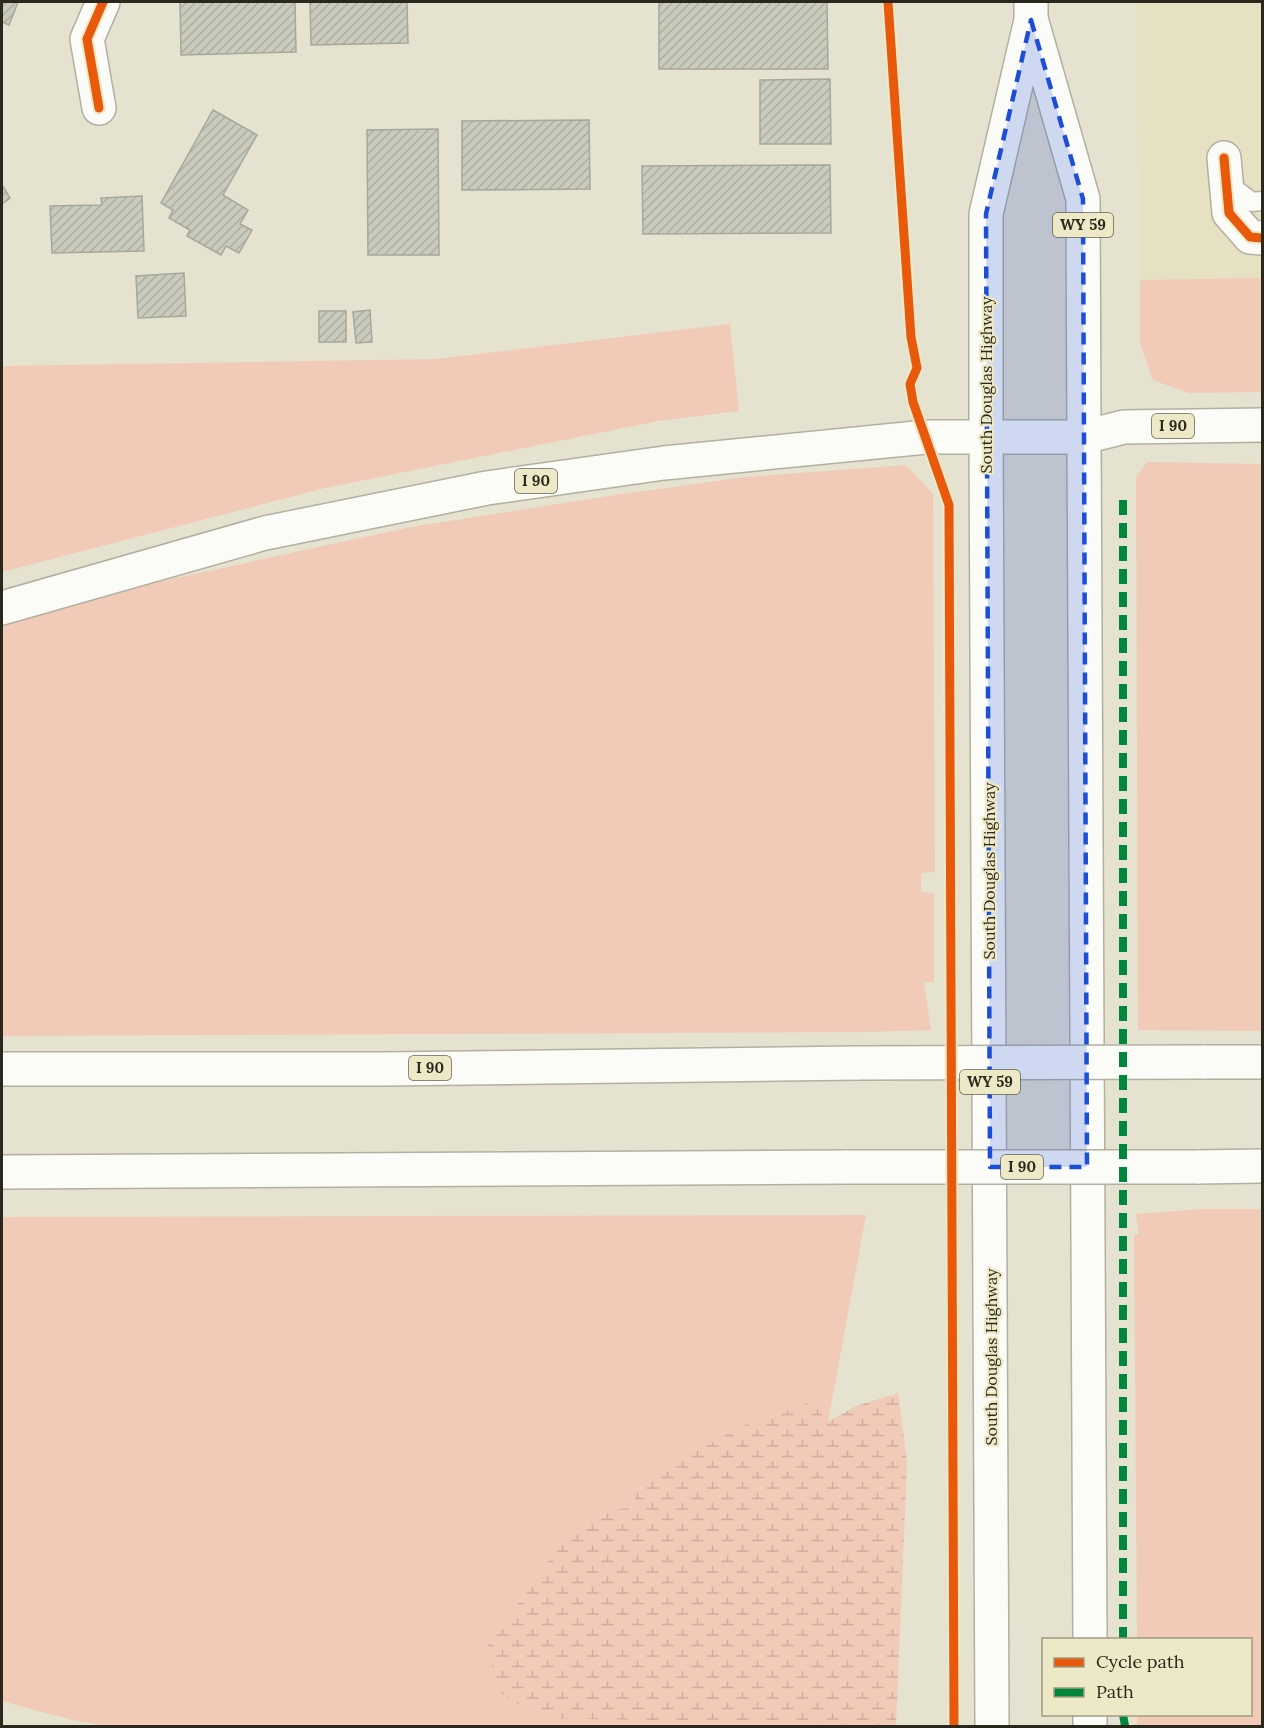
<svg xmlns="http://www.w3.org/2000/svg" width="1264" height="1728" viewBox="0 0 1264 1728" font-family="Lora,serif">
  <defs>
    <pattern id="wetland-marsh" width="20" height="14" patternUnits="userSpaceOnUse" patternTransform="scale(1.5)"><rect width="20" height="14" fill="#f1cbb7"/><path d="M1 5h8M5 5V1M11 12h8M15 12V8" fill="none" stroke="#cfae9d"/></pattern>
    <pattern id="building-hatch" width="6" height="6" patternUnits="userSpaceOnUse" patternTransform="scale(1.5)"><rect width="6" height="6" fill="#c9cbbc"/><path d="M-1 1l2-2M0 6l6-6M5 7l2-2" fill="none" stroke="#adaea1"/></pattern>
  </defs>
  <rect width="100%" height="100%" fill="#e5e2cf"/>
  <!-- built -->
  <path fill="#e6e1c2" d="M1136 2H1262V278L1140 280Z"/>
  <!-- grass -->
  <g fill="#f1cbb7">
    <path d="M1262 278V392L1188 393 1153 380 1140 343V280Z"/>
    <path d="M730 324 739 411 658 421 325 488 2 572V366L436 359Z"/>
    <path d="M1147 462 1262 464V1031L1138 1030 1136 478Z"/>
    <path d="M906 465 933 494 935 872 921 873V892L934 893V982H924L931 1030 865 1032 2 1036V626L93 596 411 527 615 495 746 477Z"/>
    <path d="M1203 1209H1262V1726H1137V1715L1250 1714V1640L1137 1639 1134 1235 1139 1234 1136 1214Z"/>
    <path d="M866 1215 828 1422 634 1507 590 1513 548 1561 487 1646 896 1726H106L72 1720 2 1701V1217Z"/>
  </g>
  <!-- wetland -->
  <path fill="url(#wetland-marsh)" d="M898 1393 907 1462 896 1725 539 1718 498 1692 487 1646 548 1561 590 1513 634 1507 638 1484 742 1426 812 1402 828 1422 856 1406Z"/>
  <!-- building -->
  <g fill="url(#building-hatch)" stroke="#a6a89a" stroke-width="1.5">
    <path d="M2 2H18L9 25 2 22Z"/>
    <path d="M180 2H295L296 52 181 55Z"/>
    <path d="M310 2H407L408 43 311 45Z"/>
    <path d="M659 2H827L828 69H659Z"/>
    <path d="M830 79 831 144H760V80Z"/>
    <path d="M213 110 257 135 223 195 248 210 240 224 252 230 239 253 226 246 221 255 187 236 190 230 169 218 173 210 161 203Z"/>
    <path d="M589 120 590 189 462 190V121Z"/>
    <path d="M438 129 439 255H368L367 130Z"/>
    <path d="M830 165 831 233 643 234 642 166Z"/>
    <path d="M2 185 10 198 2 204Z"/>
    <path d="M142 196 144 251 52 253 50 206 102 205 101 198Z"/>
    <path d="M184 273 186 316 138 318 136 276Z"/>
    <path d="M370 310 372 342 356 343 353 312Z"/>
    <rect x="319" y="311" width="27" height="31"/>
  </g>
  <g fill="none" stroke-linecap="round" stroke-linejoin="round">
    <defs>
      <path id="service" d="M1232 187 1252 202 1262 201"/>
      <g id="minor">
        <path d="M99 108 87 39 103 2"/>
        <path d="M1224 158 1229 213 1250 237 1262 238"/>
      </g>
      <g id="primary">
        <path d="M1032 22 1083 199 1084 437"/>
        <path d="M986 437V214L1031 20V2"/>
      </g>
      <g id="trunk">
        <path d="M986 437 992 1726"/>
        <path d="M1084 437 1090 1640"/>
        <path d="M1090 1714V1726"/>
      </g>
      <g id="motorway">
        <path d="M2 608 265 533 487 488 664 463 926 437H1084L1124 427 1262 425"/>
        <path d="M1203 1062H1262"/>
        <path d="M2 1069H383L858 1063"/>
        <path d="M1197 1167 1262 1166"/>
        <path d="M2 1172 847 1167"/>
      </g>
    </defs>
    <!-- service casing -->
    <use href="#service" stroke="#b2b0a1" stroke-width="21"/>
    <!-- minor casing -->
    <use href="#minor" stroke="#b2b0a1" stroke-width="36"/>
    <!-- primary casing -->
    <use href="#primary" stroke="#b2b0a1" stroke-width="36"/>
    <!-- trunk casing -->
    <use href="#trunk" stroke="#b2b0a1" stroke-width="36"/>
    <!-- motorway casing -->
    <use href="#motorway" stroke="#b2b0a1" stroke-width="36"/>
    <!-- service -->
    <use href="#service" stroke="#fbfbf8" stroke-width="18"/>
    <!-- minor -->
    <use href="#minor" stroke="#fbfbf8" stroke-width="33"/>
    <!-- primary -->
    <use href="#primary" stroke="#fbfbf8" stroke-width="33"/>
    <!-- trunk -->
    <use href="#trunk" stroke="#fbfbf8" stroke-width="33"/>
    <!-- motorway -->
    <use href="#motorway" stroke="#fbfbf8" stroke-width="33"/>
    <defs>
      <g id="motorway-bridge">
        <path d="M858 1063 1203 1062"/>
        <path d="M847 1167H1197"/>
      </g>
    </defs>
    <!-- motorway-bridge casing -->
    <use href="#motorway-bridge" stroke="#b2b0a1" stroke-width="36" stroke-linecap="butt"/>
    <!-- motorway-bridge -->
    <use href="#motorway-bridge" stroke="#fbfbf8" stroke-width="33"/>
    <!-- quiet -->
    <g stroke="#00873e" stroke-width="8" stroke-dasharray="15 8" stroke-linecap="butt">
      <path d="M1123 500V1640"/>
      <path d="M1123 1714 1125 1726"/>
    </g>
    <defs>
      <g id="cycleway">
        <path d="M888 2 911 337 917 368 910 384 913 402 949 505 954 1726"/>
        <path d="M99 108 87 39 103 2"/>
        <path d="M1224 158 1229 213 1250 237 1262 238"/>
      </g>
    </defs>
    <!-- cycleway casing -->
    <use href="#cycleway" stroke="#ede9c7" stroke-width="13"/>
    <!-- cycleway -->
    <use href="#cycleway" stroke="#e8590c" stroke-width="9"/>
  </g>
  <!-- marked area -->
  <path fill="#1d4ed8" fill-opacity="0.2" stroke="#1d4ed8" stroke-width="4.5" stroke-dasharray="12 8" stroke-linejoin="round" d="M1031 20 1083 199 1087 1167H990L986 214Z"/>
  <g text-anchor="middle" stroke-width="4.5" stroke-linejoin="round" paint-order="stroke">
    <!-- shield labels -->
    <g fill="#ede9c7" stroke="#64624f" stroke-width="1.5">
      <rect x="1053" y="213" width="60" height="24" rx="4.5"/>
      <rect x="1152" y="414" width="42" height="24" rx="4.5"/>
      <rect x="515" y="469" width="42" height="24" rx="4.5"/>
      <rect x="409" y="1056" width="42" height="24" rx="4.5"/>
      <rect x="960" y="1070" width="60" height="24" rx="4.5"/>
      <rect x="1001" y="1155" width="42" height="24" rx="4.5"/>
    </g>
    <g font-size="15" font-weight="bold" fill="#2a281c">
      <text x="1083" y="230">WY 59</text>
      <text x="1173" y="431">I 90</text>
      <text x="536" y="486">I 90</text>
      <text x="430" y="1073">I 90</text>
      <text x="990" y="1087">WY 59</text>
      <text x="1022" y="1172">I 90</text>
    </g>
    <!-- street labels -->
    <g font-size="16" fill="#2a281c" stroke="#ede9c7">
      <text transform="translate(986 385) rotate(-90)" y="6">South Douglas Highway</text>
      <text transform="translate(989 871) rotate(-90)" y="6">South Douglas Highway</text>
      <text transform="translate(991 1357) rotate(-90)" y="6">South Douglas Highway</text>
    </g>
  </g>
  <!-- border -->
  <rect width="1264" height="1728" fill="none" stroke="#2a281c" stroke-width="6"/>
  <!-- legend -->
  <rect x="1042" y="1638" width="210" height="78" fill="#ede9c7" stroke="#9f9c83" stroke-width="1.5"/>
  <rect x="1054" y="1658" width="30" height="9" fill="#e8590c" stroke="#9f9c83" stroke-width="1.5"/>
  <text x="1096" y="1668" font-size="18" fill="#2a281c">Cycle path</text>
  <rect x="1054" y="1688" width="30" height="9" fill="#00873e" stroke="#9f9c83" stroke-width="1.5"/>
  <text x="1096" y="1698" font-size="18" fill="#2a281c">Path</text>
</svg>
